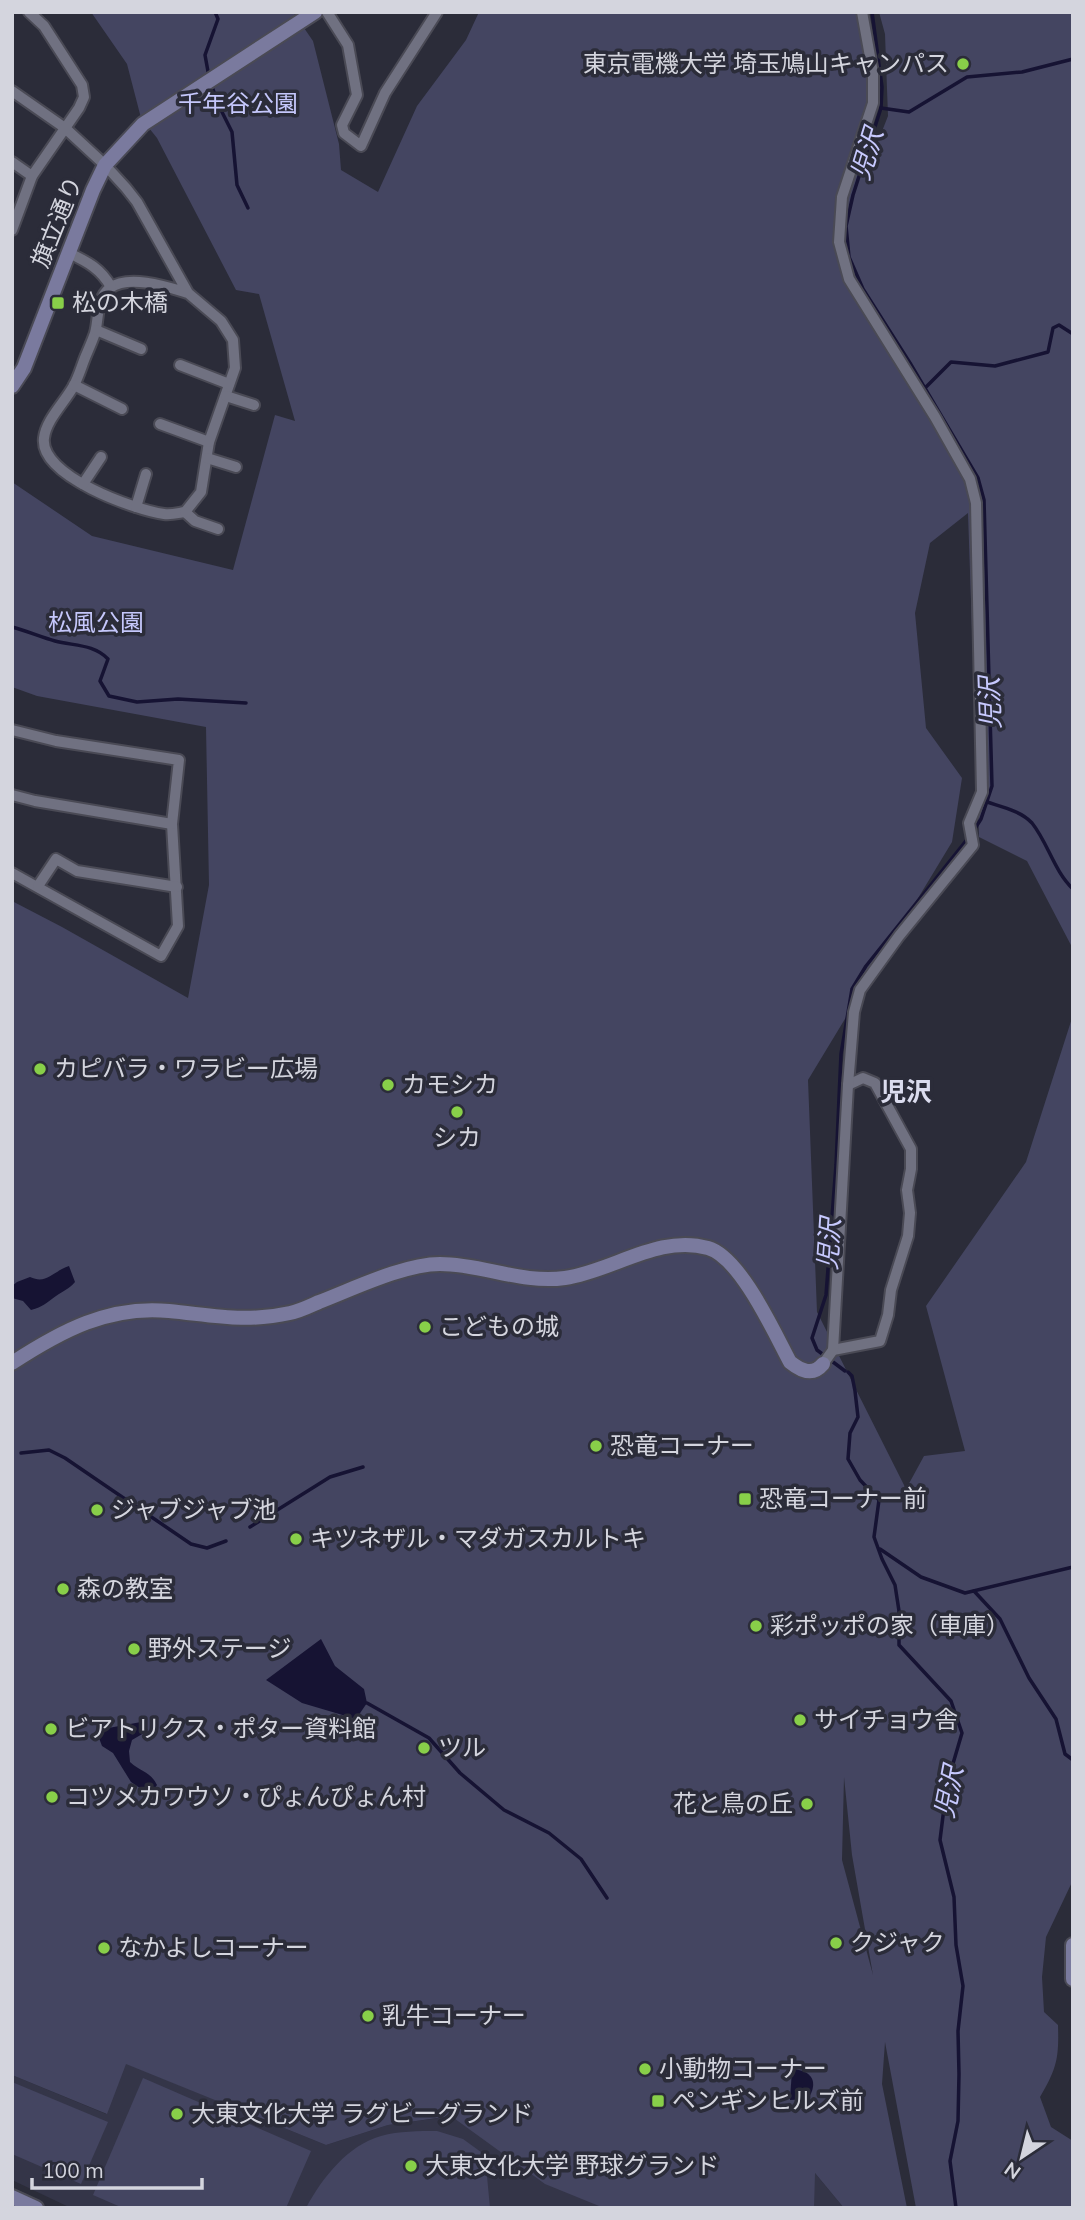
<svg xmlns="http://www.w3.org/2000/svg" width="1085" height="2220" viewBox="0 0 1085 2220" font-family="Mulish,'Noto Sans JP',sans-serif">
  <rect width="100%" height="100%" fill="#2b2c39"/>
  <!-- built -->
  <g fill="#343548">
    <path d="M125 2063 326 2145 388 2125 453 2116 702 2208H71L12 2180V2075L106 2114Z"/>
    <path d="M814 2172 844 2208H814Z"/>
  </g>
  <!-- green -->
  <g fill="#444561" fill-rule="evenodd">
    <path d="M91 12H293L313 41 339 144 341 170 378 192 417 106 466 40 479 12H856L871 83 870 102 850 156 868 167 888 116 885 34 879 12H1073V949L1027 861 979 837 968 513 930 543 915 613 926 728 962 778 952 842 808 1080 817 1312 906 1489 924 1456 965 1451 926 1306 1026 1162 1073 1015V1880L1046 1937 1042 1977 1044 2012 1058 2025C1059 2058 1057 2068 1040 2097L1051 2127 1073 2141V2208H916L885 2042 882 2084 907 2208H844L815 2173 814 2208H604L545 2184 451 2116 388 2125 326 2145 126 2064 107 2114 12 2075V901L62 927 188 998 209 885 206 727 37 696 12 687V482L92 536 233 570 275 415 295 421 259 294 236 290 157 138 141 118 127 64ZM844 1777 852 1855 873 1975 842 1860Z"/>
    <path d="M143 2078 311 2151 286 2208H123L93 2195Z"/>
    <path d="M12 2082 108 2122 81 2184 12 2154Z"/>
    <path d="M437 2131 463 2139 485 2155 490 2208H306C322 2178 348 2145 381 2136 399 2131 419 2131 437 2131Z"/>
  </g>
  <!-- water -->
  <g fill="#161333">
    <path d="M69 1266 75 1282C69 1289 63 1291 56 1296 46 1303 43 1307 31 1310L23 1301 12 1298V1286L17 1282 30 1277C47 1285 53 1271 69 1266Z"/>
    <path d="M321 1639 335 1666 364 1689 367 1703 356 1719 302 1703 266 1680Z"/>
    <path d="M141 1722 144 1733 132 1740 129 1751 130 1762C141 1772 150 1771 157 1785L150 1795 131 1782 113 1753 102 1746 99 1738 103 1729Z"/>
    <path d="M792 2069C812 2070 819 2082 808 2099L790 2100Z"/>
  </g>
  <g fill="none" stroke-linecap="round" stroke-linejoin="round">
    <!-- stream -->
    <g stroke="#161333" stroke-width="3.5">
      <path d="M872 12 882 87 881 108 853 195 846 226 849 257 863 289 910 363 978 478 984 500 992 786 981 819 974 830"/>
      <path d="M209 77 205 55 218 19 215 12"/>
      <path d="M211 84 220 108 232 132 237 185 248 208"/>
      <path d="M881 108 909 112 967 77 1022 72 1073 59"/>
      <path d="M925 388 951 362 995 366 1048 352 1053 328 1059 325 1073 334"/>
      <path d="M12 627C27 631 41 637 55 641 74 646 94 644 108 659L100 681 109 696 137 702 178 699 246 703"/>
      <path d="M987 802C1002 807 1021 811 1032 823 1048 843 1054 871 1073 889"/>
      <path d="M845 1371 817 1350 812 1338 826 1295 836 1165 841 1054 852 989 866 966 969 837"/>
      <path d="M848 1372 852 1376 855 1391 858 1417 850 1433 848 1459 860 1480 879 1500 874 1537 882 1559 895 1585 899 1611V1645L951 1701 962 1733 947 1784 940 1840 954 1897 956 1945 963 1986 958 2031 959 2074 958 2121 950 2161 956 2208"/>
      <path d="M21 1453 49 1450 65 1458 191 1544 207 1548 226 1541"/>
      <path d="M250 1527 330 1477 363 1467"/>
      <path d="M880 1549 921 1577 965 1593 1073 1567"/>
      <path d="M974 1591 1000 1619 1029 1678 1056 1719 1065 1754 1073 1760"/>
      <path d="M367 1703 429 1738 460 1773 504 1810 549 1833 581 1859 607 1898"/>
    </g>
    <defs>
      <g id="street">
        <path d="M327 12 348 45 357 95 342 125 344 133 361 146 385 93 437 12"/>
        <path d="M12 91 65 128 105 165 126 188 137 202 188 293 221 321 233 340 235 368 209 442 201 492 185 512C178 513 171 515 164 514 135 510 39 476 44 438 46 420 64 403 73 387 79 377 82 364 87 353 90 346 93 339 95 333 99 319 96 298 110 288 129 274 168 287 188 293"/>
        <path d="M12 162 32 176"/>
        <path d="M12 230 32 176 79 108 84 97 82 85 44 26 29 12"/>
        <path d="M69 253C88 262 101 269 111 287"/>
        <path d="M96 330 141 349"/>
        <path d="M180 365 229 384"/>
        <path d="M74 385 122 409"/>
        <path d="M226 396 254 405"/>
        <path d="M160 424 209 442"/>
        <path d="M207 458 236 467"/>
        <path d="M83 484 101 457"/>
        <path d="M136 507 146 474"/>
        <path d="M185 512 195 521 218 529"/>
        <path d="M12 730 56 741 179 760 172 824 178 926 161 956 12 873"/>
        <path d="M12 795 35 801 172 824"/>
        <path d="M38 886 56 859 77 871 177 887"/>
        <path d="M833 1350 880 1341 888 1315 891 1290 908 1236 910 1213 907 1190 911 1169V1149L875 1083 863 1078 848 1085"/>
        <path d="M823 1364 833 1350 848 1085 854 1012 860 990 899 936 973 845 969 823 982 792 976 503 970 479 935 417 849 279 839 242 842 197 873 103V73L862 12"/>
      </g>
      <g id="secondary">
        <path d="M12 386 24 368 93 190 105 165 143 124 315 12"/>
        <path d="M12 1363C61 1331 109 1305 169 1311 212 1315 246 1323 290 1313 300 1311 310 1306 319 1302 353 1289 404 1264 440 1264 483 1264 521 1284 565 1278 613 1271 659 1234 708 1248 740 1257 774 1332 790 1362 801 1371 813 1376 823 1364"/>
        <path d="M1073 1945V1979"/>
        <path d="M12 2197 36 2208"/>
      </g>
    </defs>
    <!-- street casing -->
    <use href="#street" stroke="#4a4a55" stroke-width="14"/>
    <!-- secondary casing -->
    <use href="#secondary" stroke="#4a4a55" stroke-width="18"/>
    <!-- street -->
    <use href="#street" stroke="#707181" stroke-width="10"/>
    <!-- secondary -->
    <use href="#secondary" stroke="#7a7a9e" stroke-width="14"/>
  </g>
  <!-- markers -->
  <g fill="#88cf49" stroke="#2b2c39" stroke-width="2.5">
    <circle cx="963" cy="64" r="7"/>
    <rect x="51" y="296" width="14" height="14" rx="3.5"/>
    <circle cx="40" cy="1069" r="7"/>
    <circle cx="388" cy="1085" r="7"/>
    <circle cx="457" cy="1112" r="7"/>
    <circle cx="425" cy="1327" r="7"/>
    <circle cx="596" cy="1446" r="7"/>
    <rect x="738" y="1492" width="14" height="14" rx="3.5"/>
    <circle cx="97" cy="1510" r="7"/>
    <circle cx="296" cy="1539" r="7"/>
    <circle cx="63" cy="1589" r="7"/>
    <circle cx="756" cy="1626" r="7"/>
    <circle cx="134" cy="1649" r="7"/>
    <circle cx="800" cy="1720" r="7"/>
    <circle cx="51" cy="1729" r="7"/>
    <circle cx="424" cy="1748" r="7"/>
    <circle cx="52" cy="1797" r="7"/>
    <circle cx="807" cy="1804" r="7"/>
    <circle cx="836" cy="1943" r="7"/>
    <circle cx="104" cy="1948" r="7"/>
    <circle cx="368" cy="2016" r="7"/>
    <circle cx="645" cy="2069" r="7"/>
    <rect x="651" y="2094" width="14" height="14" rx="3.5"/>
    <circle cx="177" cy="2114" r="7"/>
    <circle cx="411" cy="2166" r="7"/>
  </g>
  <g text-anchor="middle" stroke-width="7" stroke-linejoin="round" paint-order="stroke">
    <!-- poi labels -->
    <g font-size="24" fill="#d4d5de" stroke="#2b2c39" text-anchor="start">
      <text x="949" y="72" text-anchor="end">東京電機大学 埼玉鳩山キャンパス</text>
      <text x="72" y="311">松の木橋</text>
      <text x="54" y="1077">カピバラ・ワラビー広場</text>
      <text x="402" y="1093">カモシカ</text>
      <text x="457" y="1146" text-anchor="middle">シカ</text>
      <text x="439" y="1335">こどもの城</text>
      <text x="610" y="1454">恐竜コーナー</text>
      <text x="759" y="1507">恐竜コーナー前</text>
      <text x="111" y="1518">ジャブジャブ池</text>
      <text x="310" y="1547">キツネザル・マダガスカルトキ</text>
      <text x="77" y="1597">森の教室</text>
      <text x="770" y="1634">彩ポッポの家（車庫）</text>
      <text x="148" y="1657">野外ステージ</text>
      <text x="814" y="1728">サイチョウ舎</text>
      <text x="65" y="1737">ビアトリクス・ポター資料館</text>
      <text x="438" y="1756">ツル</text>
      <text x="66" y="1805">コツメカワウソ・ぴょんぴょん村</text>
      <text x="793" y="1812" text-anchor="end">花と鳥の丘</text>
      <text x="850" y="1951">クジャク</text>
      <text x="118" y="1956">なかよしコーナー</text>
      <text x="382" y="2024">乳牛コーナー</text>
      <text x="659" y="2077">小動物コーナー</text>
      <text x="672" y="2109">ペンギンヒルズ前</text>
      <text x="191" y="2122">大東文化大学 ラグビーグランド</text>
      <text x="425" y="2174">大東文化大学 野球グランド</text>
    </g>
    <!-- park labels -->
    <g font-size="24" fill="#c5c7fb" stroke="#2b2c39">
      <text x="238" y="112">千年谷公園</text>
      <text x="96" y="631">松風公園</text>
    </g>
    <!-- street labels -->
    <g font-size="24" fill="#d4d5de" stroke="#2b2c39">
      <text transform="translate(57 222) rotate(-68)" y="8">旗立通り</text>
    </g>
    <!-- water labels -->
    <g font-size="26" font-style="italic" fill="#c7c9fe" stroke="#2b2c39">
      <text transform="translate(867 154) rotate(-73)" y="9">児沢</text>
      <text transform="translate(990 703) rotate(-92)" y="9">児沢</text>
      <text transform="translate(829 1244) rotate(-86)" y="9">児沢</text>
      <text transform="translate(949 1792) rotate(-79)" y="9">児沢</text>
    </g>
    <!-- neighbourhood labels -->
    <g font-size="26" font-weight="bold" fill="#dbdcee" stroke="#2b2c39">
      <text x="906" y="1101">児沢</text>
    </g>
  </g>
  <!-- border -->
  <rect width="1085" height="2220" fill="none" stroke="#d4d5de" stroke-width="28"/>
  <!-- north arrow -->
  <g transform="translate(1022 2157) rotate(215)" stroke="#2b2c39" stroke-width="5" paint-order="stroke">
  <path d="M0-5L12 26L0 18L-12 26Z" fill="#d4d5de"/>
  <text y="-10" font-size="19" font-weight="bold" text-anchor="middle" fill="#d4d5de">N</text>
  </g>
  <!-- scale -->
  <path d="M32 2178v10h170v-10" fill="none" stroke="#d4d5de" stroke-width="3.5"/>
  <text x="42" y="2178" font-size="21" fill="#d4d5de" stroke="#2b2c39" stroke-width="5" paint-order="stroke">100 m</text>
</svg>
